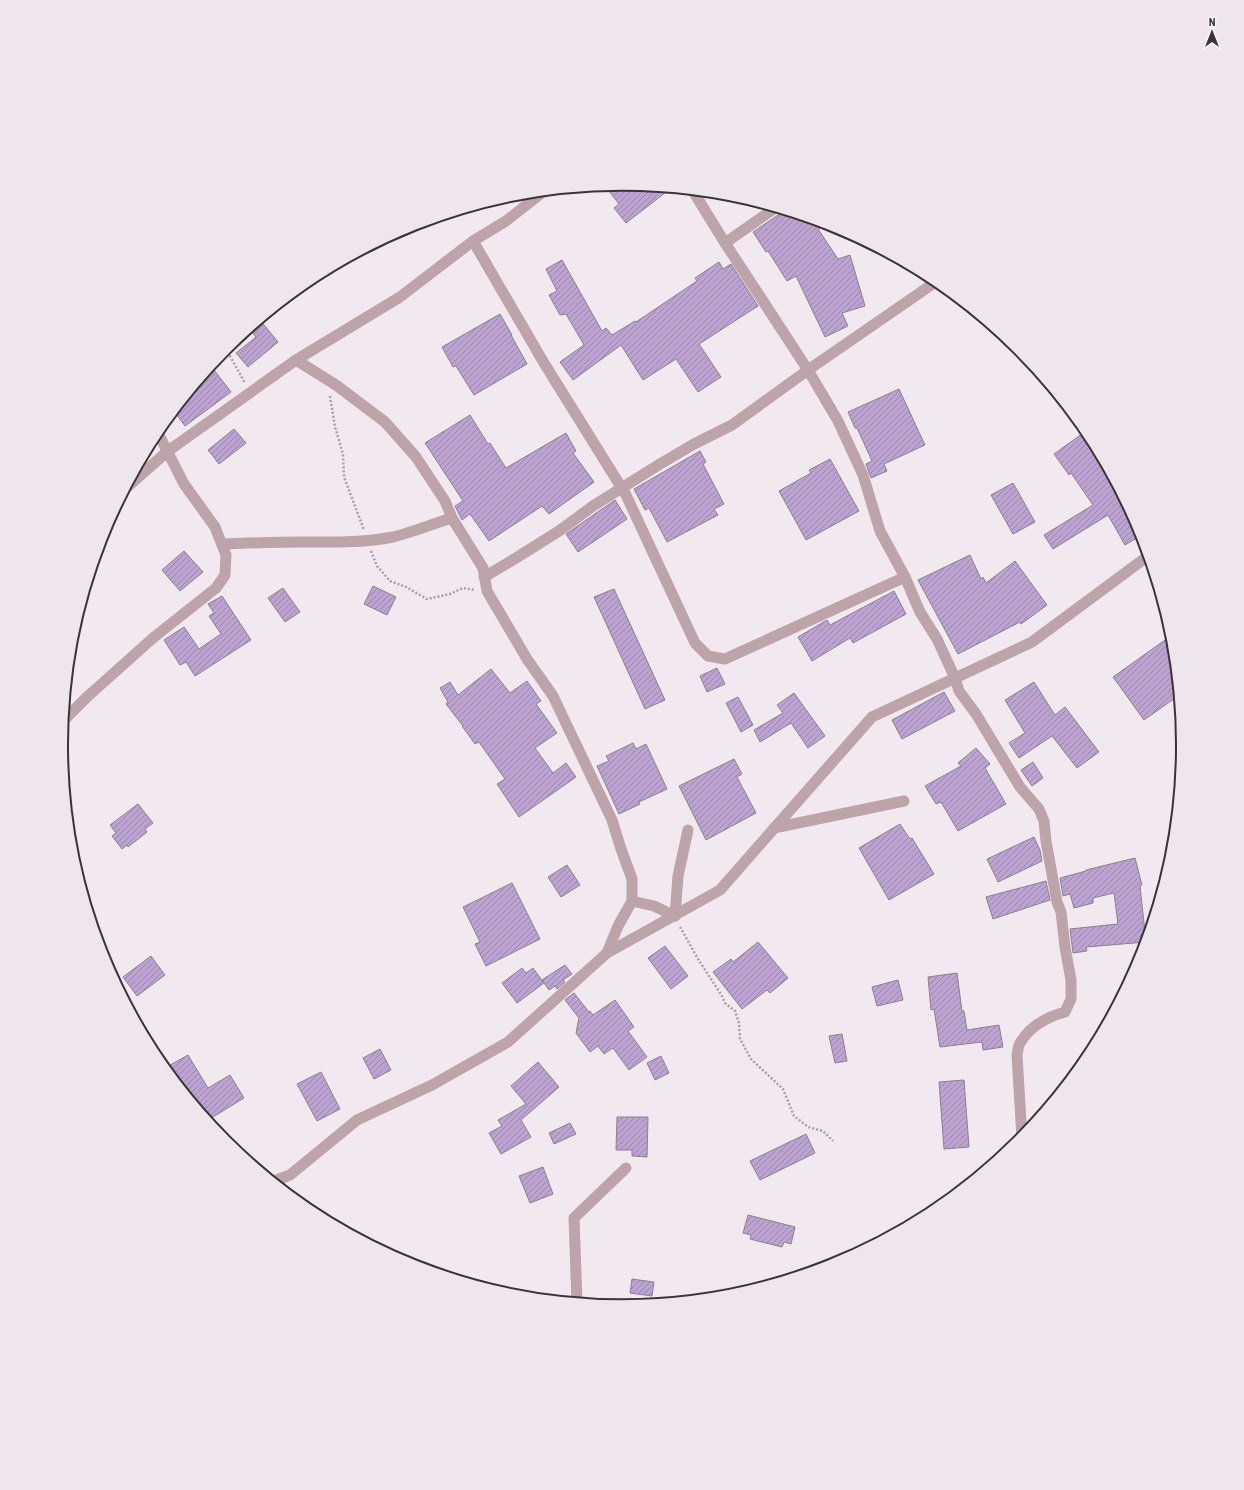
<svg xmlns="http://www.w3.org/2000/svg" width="1244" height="1490" viewBox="0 0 1244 1490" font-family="'Roboto Condensed',sans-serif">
  <defs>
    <pattern id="building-hatch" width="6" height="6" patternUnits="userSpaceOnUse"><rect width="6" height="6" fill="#bda3d2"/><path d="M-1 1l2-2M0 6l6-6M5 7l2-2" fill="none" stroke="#9b86ab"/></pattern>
  </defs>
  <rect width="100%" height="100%" fill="#f1e9ef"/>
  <!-- building -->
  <g fill="url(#building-hatch)" stroke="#87838a">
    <path d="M622 184 656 187 670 189 626 223 614 208 619 204 605 186Z"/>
    <path d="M784 211 826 224 818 229 838 259 850 255 865 306 842 313 848 326 825 337 796 276 787 281 768 251 766 252 753 232Z"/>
    <path d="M562 260 602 331 606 328 612 335 635 321 636 322 697 281 695 278 719 262 723 269 731 264 758 306 699 344 721 377 698 392 676 359 643 380 621 345 573 380 560 362 584 345 566 314 560 315 549 295 557 291 546 269Z"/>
    <path d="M500 314 512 335H511L527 364 474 395 456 366 453 367 442 347Z"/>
    <path d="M260 320 278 342 248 367 236 353 256 337 249 329Z"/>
    <path d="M211 366 231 392 185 426 174 411Z"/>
    <path d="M899 389 925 445 884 464 887 471 871 478 866 464 872 461 857 428H855L848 412Z"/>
    <path d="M470 415 488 444 490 443 506 468 566 433 576 451 573 453 594 482 549 514 542 506 489 541 470 514 462 520 455 506 463 501 425 443Z"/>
    <path d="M234 429 246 443 219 464 208 450Z"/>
    <path d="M1086 431 1142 535 1125 545 1108 515 1053 549 1044 535 1093 505 1071 473 1069 475 1054 454Z"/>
    <path d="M700 451 706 462 703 464 724 504 714 509 718 515 667 542 649 508 645 510 634 489Z"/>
    <path d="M830 459 859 511 806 540 779 491 811 473 809 470Z"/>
    <path d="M1013 483 1035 522 1013 534 991 495Z"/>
    <path d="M615 500 627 519 578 552 566 534Z"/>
    <path d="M184 551 203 572 180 591 162 570Z"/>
    <path d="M970 555 981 579 983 577 986 583 1015 561 1047 605 1021 624 1020 622 958 654 918 580Z"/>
    <path d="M373 586 396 597 387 615 364 604Z"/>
    <path d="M283 588 300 612 285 622 268 598Z"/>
    <path d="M614 589 665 700 645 709 594 597Z"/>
    <path d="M894 591 906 614 853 643 850 638 812 661 798 637 827 620 830 625Z"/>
    <path d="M222 596 251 640 195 676 186 662 180 665 164 640 184 627 199 649 221 634 209 616 214 613 208 604Z"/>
    <path d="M1172 635 1178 696 1144 720 1113 677Z"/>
    <path d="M717 668 725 684 707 692 700 676Z"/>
    <path d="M491 669 510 693 527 681 541 701 536 704 557 733 535 748 553 773 566 763 576 777 519 817 497 784 505 779 479 742 475 744 462 726H463L446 704 448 702 440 688 450 682 458 695Z"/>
    <path d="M1034 682 1055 715 1065 707 1099 752 1077 768 1052 736 1019 758 1009 743 1025 733 1005 700Z"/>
    <path d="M944 692 955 711 902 739 892 720Z"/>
    <path d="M794 693 825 736 808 748 791 723 760 742 754 730 783 713 777 705Z"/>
    <path d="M738 697 753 725 741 732 726 703Z"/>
    <path d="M633 743 636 749 646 744 667 789 639 802 640 804 619 814 597 766 609 761 606 756Z"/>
    <path d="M976 748 990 764 985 768 1006 804 958 831 941 802 936 804 925 786 961 766 958 763Z"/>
    <path d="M734 759 742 774 737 777 756 813 706 840 679 786Z"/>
    <path d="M1033 762 1043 778 1032 786 1021 770Z"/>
    <path d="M138 804 153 823 145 829 147 832 128 847 127 845 122 849 112 836 116 833 110 825Z"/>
    <path d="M900 824 910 839 912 838 934 874 889 900 859 848Z"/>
    <path d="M1034 837 1040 850 1042 861 998 882 987 859Z"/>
    <path d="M1135 858 1142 885 1140 886 1146 942 1086 947 1087 951 1073 953 1070 929 1118 924 1114 893 1093 898V903L1074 908 1070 894 1063 896 1060 878 1086 871V870Z"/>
    <path d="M567 865 580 885 561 897 548 877Z"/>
    <path d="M1046 881 1050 900 993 919 986 897Z"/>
    <path d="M512 883 540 939 486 966 475 944 480 942 463 907Z"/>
    <path d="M758 942 788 978 770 993 767 990 742 1009 713 972 731 959 733 962Z"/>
    <path d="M665 946 688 976 671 989 648 958Z"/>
    <path d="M151 956 165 975 137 996 123 977Z"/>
    <path d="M565 965 572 974 563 980 565 982 557 989 555 986 549 990 542 980Z"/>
    <path d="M522 968 526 973 533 968 544 983 517 1003 502 983Z"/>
    <path d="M957 973 962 1011H964L967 1030 999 1025 1003 1047 983 1050 982 1042 940 1047 934 1009 931 1010 928 977Z"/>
    <path d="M898 980 903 1000 877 1006 872 987Z"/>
    <path d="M574 993 589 1012 590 1011 593 1015 615 1000 634 1027 628 1031 647 1057 629 1070 613 1048 604 1054 598 1046 590 1052 576 1033 579 1018 565 1000Z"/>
    <path d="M842 1034 847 1061 835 1063 829 1036Z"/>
    <path d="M380 1049 391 1070 374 1079 363 1058Z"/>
    <path d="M188 1055 208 1088 230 1075 244 1098 208 1120 165 1068Z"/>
    <path d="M661 1056 669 1073 655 1080 647 1063Z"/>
    <path d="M538 1062 559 1087 521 1120 531 1137 501 1154 489 1133 502 1126 498 1120 526 1104 511 1086Z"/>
    <path d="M321 1072 340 1109 317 1121 297 1084Z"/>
    <path d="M964 1080 969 1147 944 1149 939 1082Z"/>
    <path d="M617 1117H648L647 1157 632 1156V1150H616Z"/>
    <path d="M570 1123 576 1134 554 1144 549 1133Z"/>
    <path d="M806 1134 815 1153 760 1180 750 1161Z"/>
    <path d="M543 1167 553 1194 530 1203 519 1176Z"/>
    <path d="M748 1215 795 1227 791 1244 784 1242 782 1247 750 1239 751 1235 743 1233Z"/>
    <path d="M632 1279 654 1282 652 1296 630 1293Z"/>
  </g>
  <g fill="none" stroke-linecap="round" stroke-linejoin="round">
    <!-- path -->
    <g stroke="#a6a0a4" stroke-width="2.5" stroke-dasharray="2 2" stroke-linecap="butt">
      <path d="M224 350 230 356 245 383"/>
      <path d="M330 396 335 427 343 454 344 477 364 530"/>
      <path d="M371 551 377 566 390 581 406 587 427 599 450 594 463 588 475 590"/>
      <path d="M680 927 698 959 722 996 725 1003 735 1011 739 1023 740 1039 751 1059 783 1089 794 1116 808 1127 823 1131 833 1141"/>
    </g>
    <!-- minor -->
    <g stroke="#bda3aa" stroke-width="11">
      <path d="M693 191 725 243 808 370 838 421 863 475 880 531 905 577 920 612 937 639 955 678 959 691 976 714 1020 787 1039 809 1044 821 1046 841 1057 902 1061 912 1065 947 1071 980V999L1065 1012C1047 1017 1030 1026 1020 1043 1018 1046 1018 1051 1017 1055L1022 1138"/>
      <path d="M473 241 544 363 626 495 695 643 708 656 725 659 905 577"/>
      <path d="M725 243 775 208"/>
      <path d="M296 360 336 385 385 422 416 457 445 501 452 518 483 568 487 591 527 659 553 696 612 820 621 849 632 879V901"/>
      <path d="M126 488 168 451 296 360 400 297 473 241 506 221 543 192"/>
      <path d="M222 544C249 543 275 542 302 542 333 542 363 543 393 537 413 532 432 524 452 518"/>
      <path d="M484 577 516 558 559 531 593 506 660 464 694 444 732 425 808 370 937 281"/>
      <path d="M63 721 87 697 153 638 216 588 225 575 226 555 215 527 184 484 157 431"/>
      <path d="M774 828 904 801"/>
      <path d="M675 916 678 876 688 830"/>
      <path d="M607 953 618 926 632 901 654 906 675 916"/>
      <path d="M274 1181 290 1175 357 1120 432 1085 508 1042 607 953 720 890 872 717 1032 642 1148 556"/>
      <path d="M577 1302 574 1218 626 1168"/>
    </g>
  </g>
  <!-- crop -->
  <path d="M0 0H1244V1490H0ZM68 745a554 554 0 1 1 1108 0a554 554 0 1 1-1108 0Z" fill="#eee6ec" fill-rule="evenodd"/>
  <path fill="none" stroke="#383437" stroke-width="2" d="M68 745a554 554 0 1 1 1108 0a554 554 0 1 1-1108 0Z"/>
  <!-- north arrow -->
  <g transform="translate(1212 32)" stroke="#fef6fc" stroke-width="3" paint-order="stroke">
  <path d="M0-3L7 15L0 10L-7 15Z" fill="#383437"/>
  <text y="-6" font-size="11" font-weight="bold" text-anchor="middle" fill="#383437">N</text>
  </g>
</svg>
